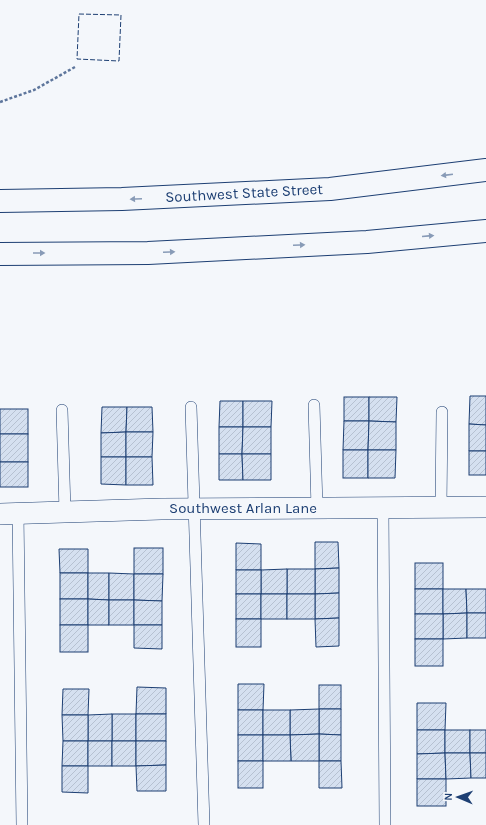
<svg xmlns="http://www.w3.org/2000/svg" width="486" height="825" viewBox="0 0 486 825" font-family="Karla,sans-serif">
  <defs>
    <pattern id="building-hatch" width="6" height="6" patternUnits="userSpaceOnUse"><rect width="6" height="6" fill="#d5e0f0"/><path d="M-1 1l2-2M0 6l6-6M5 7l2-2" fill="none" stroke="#b6c1d1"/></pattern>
  </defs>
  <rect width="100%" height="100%" fill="#f4f7fb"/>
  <!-- building -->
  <g fill="url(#building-hatch)" stroke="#1d3f73">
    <path d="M470 396H486V425L469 424Z"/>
    <rect x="344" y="397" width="25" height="24"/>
    <path d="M369 397H397L396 422 369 421Z"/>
    <path d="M220 401H243V427H219Z"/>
    <path d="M243 401H272L271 427H243Z"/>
    <path d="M102 407H127L126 432 101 433Z"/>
    <path d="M127 407H152L153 432H126Z"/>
    <rect x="0" y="409" width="28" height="25"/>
    <path d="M344 421H369L368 450H343Z"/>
    <path d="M369 421 396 422V450H368Z"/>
    <path d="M469 424 486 425V451H469Z"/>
    <path d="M219 427H243L242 454H219Z"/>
    <path d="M243 427H271V454H242Z"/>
    <path d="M126 432V457H101V433Z"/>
    <path d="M126 432H153L152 457H126Z"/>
    <rect x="0" y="434" width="28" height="28"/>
    <rect x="343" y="450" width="25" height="28"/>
    <path d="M368 450H396L395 478H368Z"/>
    <rect x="469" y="451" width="17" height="24"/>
    <path d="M219 454H242L243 480H219Z"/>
    <path d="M242 454H271V480H243Z"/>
    <path d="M101 457H126V485L101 484Z"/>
    <path d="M126 457H152L153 485H126Z"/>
    <rect x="0" y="462" width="28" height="25"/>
    <path d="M315 542H338L339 568 315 569Z"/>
    <path d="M236 543 261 544V570H236Z"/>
    <rect x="134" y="548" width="29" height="26"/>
    <path d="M59 549H88V573H60Z"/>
    <rect x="415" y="563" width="28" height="26"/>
    <path d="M339 568V593L315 594V569Z"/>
    <rect x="287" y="569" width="28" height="25"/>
    <path d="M287 569V594H261V570Z"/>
    <rect x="236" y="570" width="25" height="24"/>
    <rect x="60" y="573" width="28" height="26"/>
    <path d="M88 573H109V600L88 599Z"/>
    <path d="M109 573 134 574V600H109Z"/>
    <path d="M134 574H163L162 601 134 600Z"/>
    <rect x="415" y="589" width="28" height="25"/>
    <path d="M443 589H466L467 613 443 614Z"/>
    <path d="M466 589H486V613H467Z"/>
    <path d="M339 593V618L315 619V594Z"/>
    <rect x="236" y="594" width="25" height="25"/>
    <rect x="261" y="594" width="26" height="25"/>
    <rect x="287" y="594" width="28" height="25"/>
    <rect x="60" y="599" width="28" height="26"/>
    <path d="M88 599 109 600V625H88Z"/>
    <rect x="109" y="600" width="25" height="25"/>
    <path d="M134 600 162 601V625H134Z"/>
    <path d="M467 613V638L443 639V614Z"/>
    <rect x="467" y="613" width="19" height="25"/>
    <rect x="415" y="614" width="28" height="25"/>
    <path d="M339 618V646L316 647 315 619Z"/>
    <rect x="236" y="619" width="25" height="28"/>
    <rect x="60" y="625" width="28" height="27"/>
    <path d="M134 625H162V649L134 648Z"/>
    <rect x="415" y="639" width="28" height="27"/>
    <path d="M238 684H264L263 710H238Z"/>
    <rect x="319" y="685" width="22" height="24"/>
    <path d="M137 687 166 688V714H136Z"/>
    <path d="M63 689H89L88 715H62Z"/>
    <path d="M417 703H446L445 730H417Z"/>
    <path d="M319 709H341V735L319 734Z"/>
    <path d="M319 709V734L290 735V710Z"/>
    <rect x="238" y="710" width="25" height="25"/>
    <rect x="263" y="710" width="27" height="25"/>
    <rect x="112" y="714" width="24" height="27"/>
    <path d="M112 714V741H88V715Z"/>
    <rect x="136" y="714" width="30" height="27"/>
    <path d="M62 715H88V741H63Z"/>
    <path d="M417 730H445V753L417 754Z"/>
    <rect x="445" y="730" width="25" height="23"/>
    <rect x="470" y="730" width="16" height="23"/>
    <path d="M319 734 341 735V761H319Z"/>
    <path d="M319 734V761H291L290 735Z"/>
    <rect x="238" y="735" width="25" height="26"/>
    <path d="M263 735H290L291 761H263Z"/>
    <path d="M63 741H88V766H62Z"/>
    <rect x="88" y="741" width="24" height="25"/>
    <rect x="112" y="741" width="24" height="25"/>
    <path d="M136 741H166V765L136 766Z"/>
    <path d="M445 753 446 779H417V754Z"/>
    <path d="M445 753H470L471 778 446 779Z"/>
    <path d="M470 753H486V778H471Z"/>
    <rect x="238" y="761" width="25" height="27"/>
    <path d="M319 761H341L342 788H319Z"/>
    <path d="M166 765V791H137L136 766Z"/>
    <path d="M62 766H88V793L62 792Z"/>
    <rect x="417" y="779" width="29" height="27"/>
  </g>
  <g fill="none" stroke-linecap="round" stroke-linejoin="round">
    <defs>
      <g id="lane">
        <path d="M314 405 317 508"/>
        <path d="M191 407 204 825"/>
        <path d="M62 410 65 511"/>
        <path d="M383 507 385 825"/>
        <path d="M441 507 442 412"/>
        <path d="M18 513 22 825"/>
      </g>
      <path id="street" d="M0 514 161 509 486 507"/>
      <g id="primary">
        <path d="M0 201 122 199 330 189 486 170"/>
        <path d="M0 254 148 253 367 242 486 231"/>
      </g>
    </defs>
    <!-- lane casing -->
    <use href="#lane" stroke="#1d3f73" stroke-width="12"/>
    <!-- street casing -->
    <use href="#street" stroke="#1d3f73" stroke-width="22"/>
    <!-- primary casing -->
    <use href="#primary" stroke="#1d3f73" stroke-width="24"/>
    <!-- path -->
    <path stroke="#5e769c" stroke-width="2.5" stroke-dasharray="3 2" stroke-linecap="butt" d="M0 102 34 90 75 67"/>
    <!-- lane -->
    <use href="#lane" stroke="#f4f7fb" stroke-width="11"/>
    <!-- street -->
    <use href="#street" stroke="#f4f7fb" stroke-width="21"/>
    <!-- primary -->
    <use href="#primary" stroke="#f4f7fb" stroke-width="22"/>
    <!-- fence -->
    <path stroke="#1d3f73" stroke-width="1" stroke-dasharray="5 2" stroke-linecap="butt" d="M79 14 121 15 119 61 77 59Z"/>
  </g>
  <!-- one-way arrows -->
  <defs><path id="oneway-solid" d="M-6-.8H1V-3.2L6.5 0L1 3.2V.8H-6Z"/></defs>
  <g fill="#889bb7">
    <use href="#oneway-solid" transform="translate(447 175) rotate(173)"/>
    <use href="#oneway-solid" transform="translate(136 199) rotate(177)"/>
    <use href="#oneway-solid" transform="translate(428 236) rotate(-5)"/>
    <use href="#oneway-solid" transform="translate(299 245) rotate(-3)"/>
    <use href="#oneway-solid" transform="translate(169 252) rotate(-3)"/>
    <use href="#oneway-solid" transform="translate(39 253)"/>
  </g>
  <g text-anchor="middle" stroke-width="3" stroke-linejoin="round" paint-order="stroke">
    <!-- street labels -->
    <g font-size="15" fill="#1d3f73" stroke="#f4f7fb">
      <text transform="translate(244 193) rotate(-3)" y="5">Southwest State Street</text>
      <text x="243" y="513">Southwest Arlan Lane</text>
    </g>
  </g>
  <!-- north arrow -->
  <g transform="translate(458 797) rotate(272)" stroke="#f4f7fb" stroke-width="3" paint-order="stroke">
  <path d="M0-3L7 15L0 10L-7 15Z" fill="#1d3f73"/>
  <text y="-6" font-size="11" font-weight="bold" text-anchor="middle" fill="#1d3f73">N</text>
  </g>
</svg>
